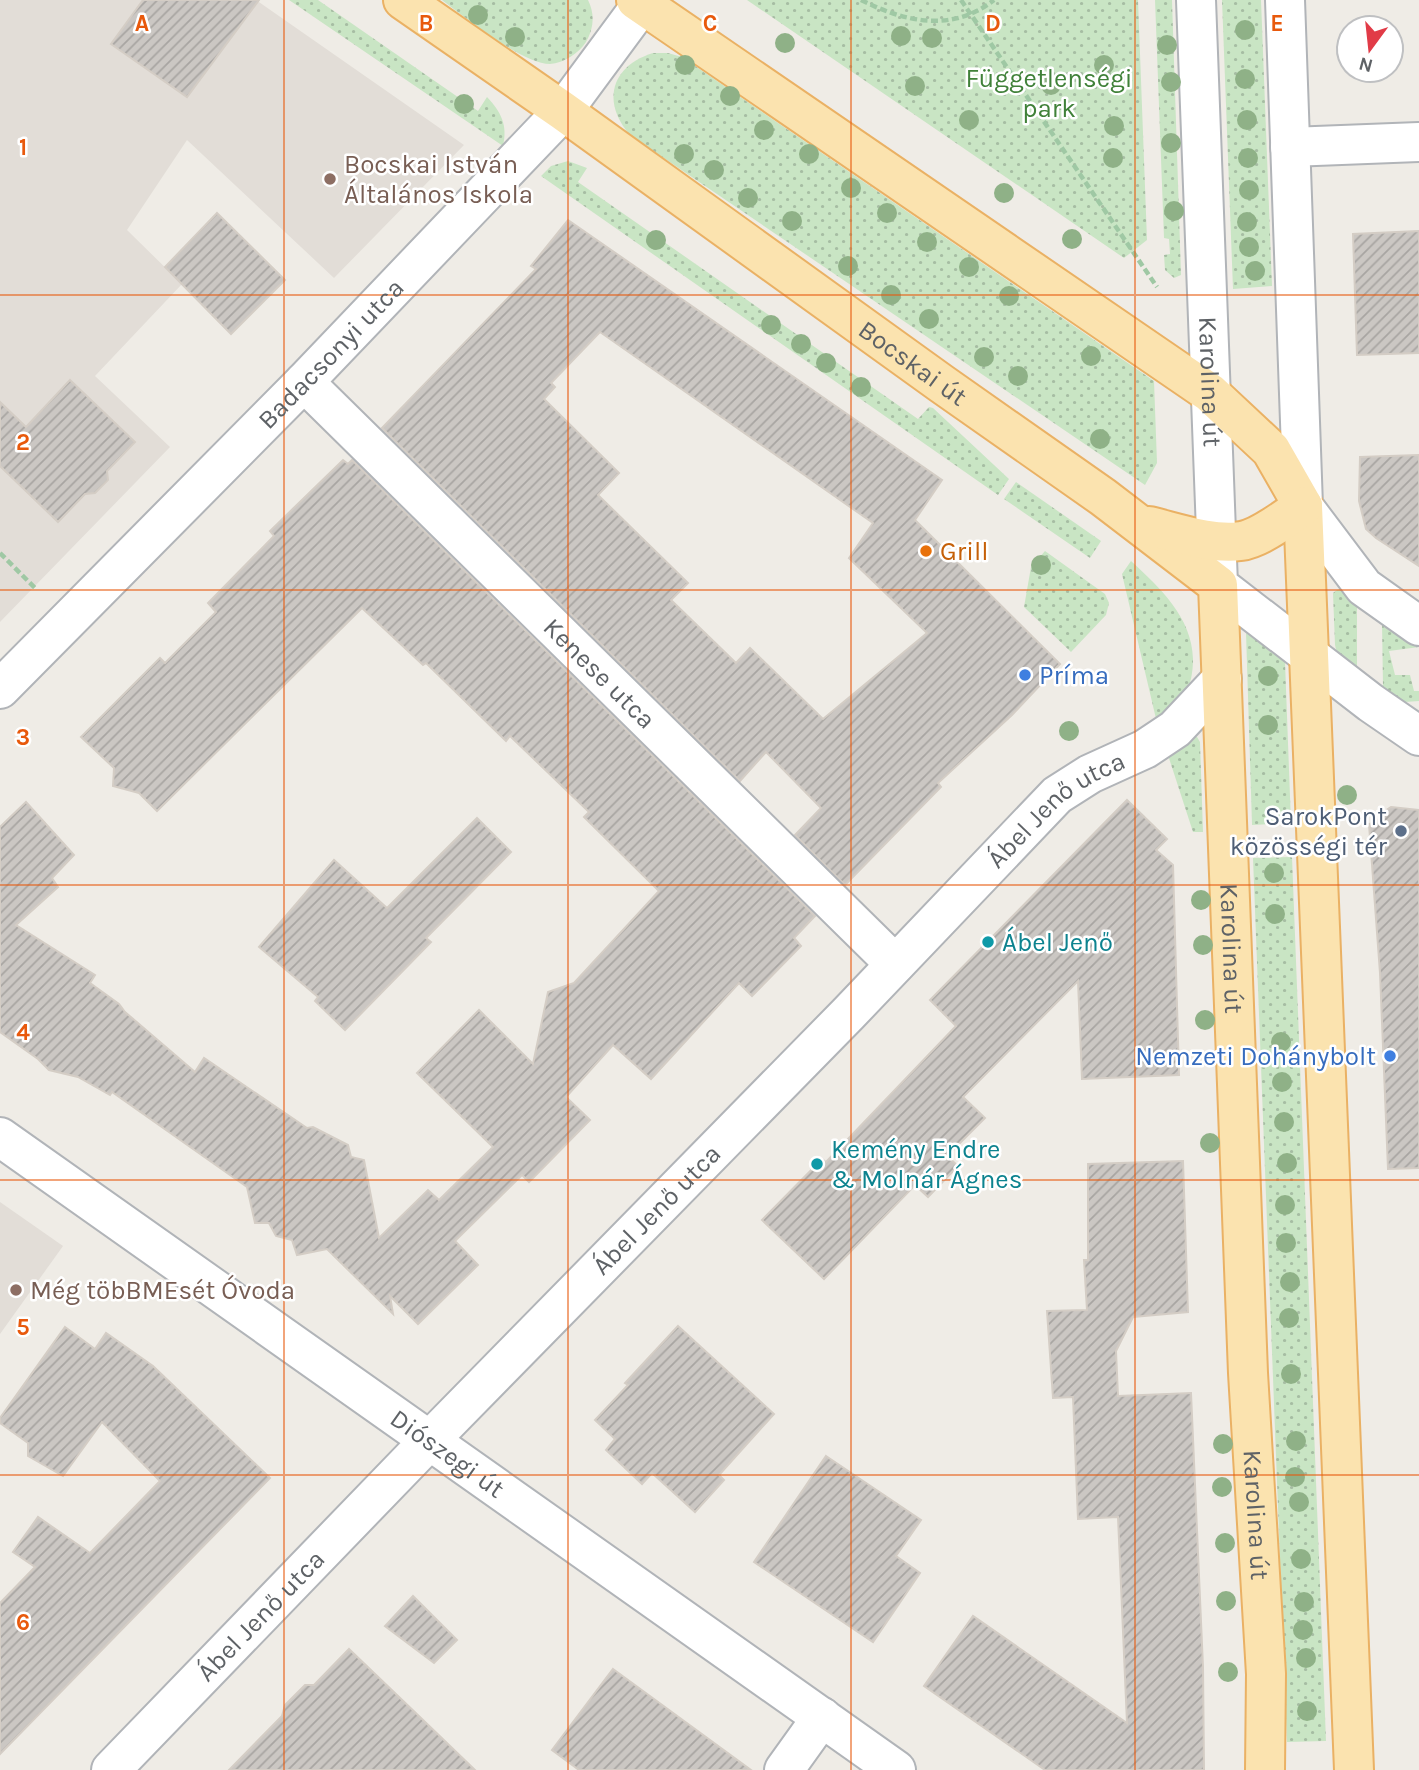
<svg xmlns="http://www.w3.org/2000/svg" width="1419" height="1770" viewBox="0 0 1419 1770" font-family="Karla,sans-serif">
  <defs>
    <pattern id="green-dots" width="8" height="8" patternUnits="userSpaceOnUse" patternTransform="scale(1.75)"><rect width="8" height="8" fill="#c9e5c4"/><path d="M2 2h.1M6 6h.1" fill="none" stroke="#a6bda3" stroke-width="1.8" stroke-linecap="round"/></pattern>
    <pattern id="building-hatch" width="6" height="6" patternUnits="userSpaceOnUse" patternTransform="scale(1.75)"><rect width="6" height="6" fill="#cbc7c3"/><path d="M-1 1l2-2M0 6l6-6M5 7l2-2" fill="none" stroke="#a8a5a2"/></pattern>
  </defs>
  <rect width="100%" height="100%" fill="#efece6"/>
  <!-- education -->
  <g fill="#e2ddd7">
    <path d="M0 0H256L464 145 334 278 187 140 127 230 182 284 95 376 170 447 0 622Z"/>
    <path d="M0 1202 63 1246 0 1334Z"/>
  </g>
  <!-- green -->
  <g fill="url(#green-dots)">
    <path d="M289 0H318L478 111 487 97C501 112 508 125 503 146Z"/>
    <path d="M442 0H588C595 14 594 28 586 42 579 53 564 63 550 64 522 64 465 17 442 0Z"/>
    <path d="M747 0H1138L1147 240 1124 258Z"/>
    <path d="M1155 0H1172L1181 275 1174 278 1165 270 1164 255 1170 254 1169 239 1164 238Z"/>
    <path d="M1222 0H1261L1272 286 1233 289Z"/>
    <path d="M653 53H668L682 57 1154 381 1157 463 1145 485 630 135C601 102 611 66 653 53Z"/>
    <path d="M568 161 587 168 578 182 918 419 929 407 933 408 1009 479 998 495 541 176 551 166Z"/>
    <path d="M1016 482 1101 541 1090 558 1004 499Z"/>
    <path d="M1045 551 1105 594 1109 603 1106 615 1071 652 1024 607 1031 567Z"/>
    <path d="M1131 561C1160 588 1192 617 1193 659 1193 671 1191 686 1184 695 1176 705 1165 714 1157 723L1122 574Z"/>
    <path d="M1343 588 1357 597V672L1337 653 1335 645 1333 593 1337 590Z"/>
    <path d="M1382 622 1419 647 1389 651 1395 675H1410L1414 691H1419V701L1405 702 1383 687Z"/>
    <path d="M1246 633 1285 662 1291 823 1252 825Z"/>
    <path d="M1192 737H1197L1200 742 1203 832H1193L1167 752Z"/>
    <path d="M1292 857 1326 1741 1287 1742 1253 858Z"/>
  </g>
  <!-- building -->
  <g fill="url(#building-hatch)" stroke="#d4cdc5" stroke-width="2" fill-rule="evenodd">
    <path d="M143 0H259L187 97 111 44Z"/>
    <path d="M217 213 285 280 231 334 165 267Z"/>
    <path d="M568 220 942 480 915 520 1060 664 1012 715 938 783 941 787 845 885 795 835 821 808 766 752 740 781 382 428 536 269 531 266ZM600 332 873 523 849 558 927 633 823 719 750 648 736 663 671 600 688 583 598 495 619 473 544 399 555 387 551 383Z"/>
    <path d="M1419 231V353L1357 355 1353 234Z"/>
    <path d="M70 380 135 442 107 471 108 480 95 493 85 494 58 522 0 466V402L26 427Z"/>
    <path d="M1419 455V566L1376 538 1366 529 1359 501 1360 457Z"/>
    <path d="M343 460 348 464 352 460 815 916 794 938 801 946 752 996 739 983 651 1079 613 1045 566 1097 590 1120 529 1182 522 1175 455 1241 478 1265 418 1324 390 1296 393 1314 327 1249 297 1255 292 1240 276 1236 269 1223H255L247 1187 112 1092 110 1095 78 1077 49 1070 38 1059 0 1032V827L26 802 74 855 52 878 58 887 16 925 95 975 90 983 119 1004 125 1012 195 1072 204 1058 307 1128 313 1127 348 1145 351 1157 364 1160 379 1238 428 1190 439 1200 493 1147 417 1073 479 1010 533 1064 548 992 574 983 659 891 584 817 589 812 510 736 506 741 426 663 423 665 362 608 157 811 139 793 113 786 114 768 81 737 160 658 165 663 216 612 208 603 274 536 270 531Z"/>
    <path d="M1127 800 1167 839 1156 850 1173 865 1179 1075 1082 1079 1078 981 963 1097 985 1118 947 1156 958 1166 928 1197 915 1185 824 1279 762 1220 822 1159 826 1162 956 1026 930 1000Z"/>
    <path d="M1391 807 1419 810V1168L1388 1169 1380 973 1369 824 1377 822 1382 813Z"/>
    <path d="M477 818 511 852 426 938 431 942 345 1030 315 1001 318 997 259 947 334 860 387 908Z"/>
    <path d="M1183 1161 1188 1312 1133 1317 1116 1351 1118 1396 1191 1393 1203 1667 1204 1770H1045L924 1686 973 1616 1127 1723 1118 1517 1078 1519 1073 1397 1053 1398 1047 1311 1087 1310 1084 1260H1088V1164Z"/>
    <path d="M678 1326 774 1414 719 1475 724 1480 695 1512 652 1473 642 1484 606 1450 615 1439 595 1420 628 1385 625 1383Z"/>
    <path d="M65 1327 95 1349 106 1333 153 1366 270 1478 0 1754V1603L35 1567 13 1552 38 1517 90 1553 160 1481 102 1422 63 1476 28 1456V1443L0 1423V1418Z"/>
    <path d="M826 1456 921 1520 896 1556 920 1573 873 1642 754 1562Z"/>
    <path d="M413 1596 457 1640 434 1663 385 1626Z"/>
    <path d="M349 1649 422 1719 475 1770H229L282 1716 285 1705 305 1685H314Z"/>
    <path d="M613 1669 751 1770H579L552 1750Z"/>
  </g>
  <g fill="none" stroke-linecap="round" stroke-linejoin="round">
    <defs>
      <g id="minor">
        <path id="s1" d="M1196 0 1218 585 1371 703 1419 736"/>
        <path d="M1285 0 1303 506 1364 587 1419 626"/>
        <path d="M1290 147 1419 142"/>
        <path id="s2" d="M304 382 895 964"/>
        <path id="s3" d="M0 689 304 382 563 111 642 4"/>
        <path id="s4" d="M0 1137 896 1770"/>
        <path id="s5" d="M111 1770 429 1441 848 1014 1057 795 1090 774 1145 749 1175 729 1222 679"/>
        <path d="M784 1770 822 1717"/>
      </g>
      <g id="major">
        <path id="s6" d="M403 0 563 111 942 384 1103 497 1218 585 1248 1373 1266 1674 1265 1770"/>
        <path d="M636 0 1210 393 1271 450 1303 506 1354 1770"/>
        <path d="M1149 526C1178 533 1211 545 1241 541 1261 538 1287 517 1303 506"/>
      </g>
    </defs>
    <!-- minor casing -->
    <use href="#minor" stroke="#b1b4b8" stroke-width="42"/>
    <!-- major casing -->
    <use href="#major" stroke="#eab164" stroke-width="42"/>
    <!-- path -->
    <g stroke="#9fc8a4" stroke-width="4.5" stroke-dasharray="7 3.5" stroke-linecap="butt">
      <path d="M861 0C905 22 952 33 994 0"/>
      <path d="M961 0 1157 287"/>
      <path d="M0 553 37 590"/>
    </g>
    <!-- minor -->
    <use href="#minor" stroke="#fff" stroke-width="38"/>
    <!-- major -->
    <use href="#major" stroke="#fbe3af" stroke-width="38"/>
  </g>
  <!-- trees -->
  <g fill="#8fb187">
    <circle cx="478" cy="15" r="10"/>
    <circle cx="1245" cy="30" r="10"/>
    <circle cx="901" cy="36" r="10"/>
    <circle cx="515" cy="37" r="10"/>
    <circle cx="932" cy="38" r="10"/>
    <circle cx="785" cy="43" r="10"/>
    <circle cx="1167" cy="45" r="10"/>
    <circle cx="685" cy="65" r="10"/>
    <circle cx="1104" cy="65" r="10"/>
    <circle cx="1245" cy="79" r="10"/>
    <circle cx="1171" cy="82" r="10"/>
    <circle cx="1051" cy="85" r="10"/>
    <circle cx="915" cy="86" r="10"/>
    <circle cx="730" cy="96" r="10"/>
    <circle cx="464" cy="104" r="10"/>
    <circle cx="969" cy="120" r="10"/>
    <circle cx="1247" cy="120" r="10"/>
    <circle cx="1114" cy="126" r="10"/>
    <circle cx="764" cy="130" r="10"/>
    <circle cx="1171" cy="143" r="10"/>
    <circle cx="684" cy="154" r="10"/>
    <circle cx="809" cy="154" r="10"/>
    <circle cx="1113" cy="158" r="10"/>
    <circle cx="1248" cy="158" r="10"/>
    <circle cx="714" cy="170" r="10"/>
    <circle cx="851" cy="188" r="10"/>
    <circle cx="1249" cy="190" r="10"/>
    <circle cx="1004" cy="193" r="10"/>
    <circle cx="748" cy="198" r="10"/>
    <circle cx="1174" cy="211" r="10"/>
    <circle cx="887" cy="213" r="10"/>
    <circle cx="792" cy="221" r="10"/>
    <circle cx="1247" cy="222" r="10"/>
    <circle cx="1072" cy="239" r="10"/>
    <circle cx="656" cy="240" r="10"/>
    <circle cx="927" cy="242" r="10"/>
    <circle cx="1249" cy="247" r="10"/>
    <circle cx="848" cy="266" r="10"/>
    <circle cx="969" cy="267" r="10"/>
    <circle cx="1255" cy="271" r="10"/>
    <circle cx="891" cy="295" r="10"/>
    <circle cx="1009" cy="296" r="10"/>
    <circle cx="929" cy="319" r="10"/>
    <circle cx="771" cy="325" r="10"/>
    <circle cx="801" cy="344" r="10"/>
    <circle cx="1091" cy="356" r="10"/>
    <circle cx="984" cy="357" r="10"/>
    <circle cx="826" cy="363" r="10"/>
    <circle cx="1018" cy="376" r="10"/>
    <circle cx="861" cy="387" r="10"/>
    <circle cx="1100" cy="439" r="10"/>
    <circle cx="1041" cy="565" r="10"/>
    <circle cx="1268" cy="676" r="10"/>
    <circle cx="1268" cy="725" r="10"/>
    <circle cx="1069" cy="731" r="10"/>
    <circle cx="1347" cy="795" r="10"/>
    <circle cx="1274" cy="873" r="10"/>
    <circle cx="1201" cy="900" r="10"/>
    <circle cx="1275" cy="914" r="10"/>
    <circle cx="1203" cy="945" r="10"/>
    <circle cx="1205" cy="1020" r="10"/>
    <circle cx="1281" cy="1042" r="10"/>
    <circle cx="1282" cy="1082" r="10"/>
    <circle cx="1284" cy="1122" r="10"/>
    <circle cx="1210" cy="1143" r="10"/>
    <circle cx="1287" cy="1163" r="10"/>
    <circle cx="1285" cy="1205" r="10"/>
    <circle cx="1286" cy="1243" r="10"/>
    <circle cx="1290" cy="1282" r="10"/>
    <circle cx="1289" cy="1318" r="10"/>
    <circle cx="1291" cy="1374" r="10"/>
    <circle cx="1296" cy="1441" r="10"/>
    <circle cx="1223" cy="1444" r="10"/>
    <circle cx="1295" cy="1477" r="10"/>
    <circle cx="1222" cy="1487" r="10"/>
    <circle cx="1299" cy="1502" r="10"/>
    <circle cx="1225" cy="1543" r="10"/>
    <circle cx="1301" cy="1559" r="10"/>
    <circle cx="1226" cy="1601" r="10"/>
    <circle cx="1304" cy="1602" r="10"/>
    <circle cx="1303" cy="1630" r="10"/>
    <circle cx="1306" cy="1658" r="10"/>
    <circle cx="1228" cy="1672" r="10"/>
    <circle cx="1307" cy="1711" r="10"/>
  </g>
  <!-- grid -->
  <path fill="none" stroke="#e8590c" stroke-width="2" stroke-opacity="0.55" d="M284 0V1770M568 0V1770M851 0V1770M1135 0V1770M0 295H1419M0 590H1419M0 885H1419M0 1180H1419M0 1475H1419"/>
  <!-- markers -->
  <g fill="#8d6e63" stroke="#fff" stroke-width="2.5">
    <circle cx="330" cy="179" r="7"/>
    <circle cx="16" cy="1290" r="7"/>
  </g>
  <circle fill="#e8710a" stroke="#fff" stroke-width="2.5" cx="926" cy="551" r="7"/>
  <g fill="#3f7fe0" stroke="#fff" stroke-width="2.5">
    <circle cx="1025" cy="675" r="7"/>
    <circle cx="1390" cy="1056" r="7"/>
  </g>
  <circle fill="#5c6f8a" stroke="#fff" stroke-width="2.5" cx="1401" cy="831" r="7"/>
  <g fill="#0f9aa8" stroke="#fff" stroke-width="2.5">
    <circle cx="988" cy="942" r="7"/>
    <circle cx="817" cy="1164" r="7"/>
  </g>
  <g text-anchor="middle" stroke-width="5" stroke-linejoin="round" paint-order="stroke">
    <!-- park labels -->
    <g font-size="26" fill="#408139" stroke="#fff">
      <text x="1049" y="87">Függetlenségi<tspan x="1049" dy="30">park</tspan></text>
    </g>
    <!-- education labels -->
    <g font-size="26" fill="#785e54" stroke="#fff" text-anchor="start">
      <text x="344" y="173">Bocskai István<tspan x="344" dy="30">Általános Iskola</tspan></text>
      <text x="30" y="1299">Még töbBMEsét Óvoda</text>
    </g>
    <!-- street labels -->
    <g font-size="26" fill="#5e6266" stroke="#fff">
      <text dy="9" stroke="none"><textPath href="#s3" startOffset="471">Badacsonyi utca</textPath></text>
      <text dy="9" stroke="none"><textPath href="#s6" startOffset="626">Bocskai út</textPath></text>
      <text dy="9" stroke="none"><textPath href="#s1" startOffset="382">Karolina út</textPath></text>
      <text dy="9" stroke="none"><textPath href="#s2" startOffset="415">Kenese utca</textPath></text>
      <text dy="9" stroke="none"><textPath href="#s5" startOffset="1349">Ábel Jenő utca</textPath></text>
      <text dy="9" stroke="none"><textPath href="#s6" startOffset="1367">Karolina út</textPath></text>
      <text dy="9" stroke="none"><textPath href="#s5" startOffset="782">Ábel Jenő utca</textPath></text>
      <text dy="9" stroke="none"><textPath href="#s4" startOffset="548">Diószegi út</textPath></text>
      <text dy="9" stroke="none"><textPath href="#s6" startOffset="1934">Karolina út</textPath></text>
      <text dy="9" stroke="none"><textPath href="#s5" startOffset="215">Ábel Jenő utca</textPath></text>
    </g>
    <!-- food labels -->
    <g font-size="26" fill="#c56008" stroke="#fff" text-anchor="start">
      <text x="940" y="560">Grill</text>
    </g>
    <!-- shop labels -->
    <g font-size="26" fill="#366cbe" stroke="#fff" text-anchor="start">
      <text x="1039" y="684">Príma</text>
      <text x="1376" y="1065" text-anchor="end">Nemzeti Dohánybolt</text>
    </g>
    <!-- service labels -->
    <g font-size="26" fill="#4e5e75" stroke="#fff" text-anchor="end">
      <text x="1387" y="825">SarokPont<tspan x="1387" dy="30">közösségi tér</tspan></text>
    </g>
    <!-- culture labels -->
    <g font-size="26" fill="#0d838f" stroke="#fff" text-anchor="start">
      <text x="1002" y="951">Ábel Jenő</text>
      <text x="831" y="1158">Kemény Endre<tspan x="831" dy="30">&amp; Molnár Ágnes</tspan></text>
    </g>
  </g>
  <g font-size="23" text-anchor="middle" font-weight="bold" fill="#e8590c" stroke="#fff" stroke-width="5" stroke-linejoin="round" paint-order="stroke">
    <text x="142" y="31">A</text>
    <text x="426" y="31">B</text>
    <text x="710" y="31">C</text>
    <text x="993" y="31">D</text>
    <text x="1277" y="31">E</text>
    <text x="23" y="155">1</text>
    <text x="23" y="450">2</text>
    <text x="23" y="745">3</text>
    <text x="23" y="1040">4</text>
    <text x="23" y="1335">5</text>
    <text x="23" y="1630">6</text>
  </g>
  <!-- north arrow -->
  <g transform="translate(1370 49) rotate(195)"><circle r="33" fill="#ffffff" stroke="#bfc0c2" stroke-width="2"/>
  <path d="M0-5L12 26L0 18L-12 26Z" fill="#e13b47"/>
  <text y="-10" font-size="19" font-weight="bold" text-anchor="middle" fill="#5e6266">N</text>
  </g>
</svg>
